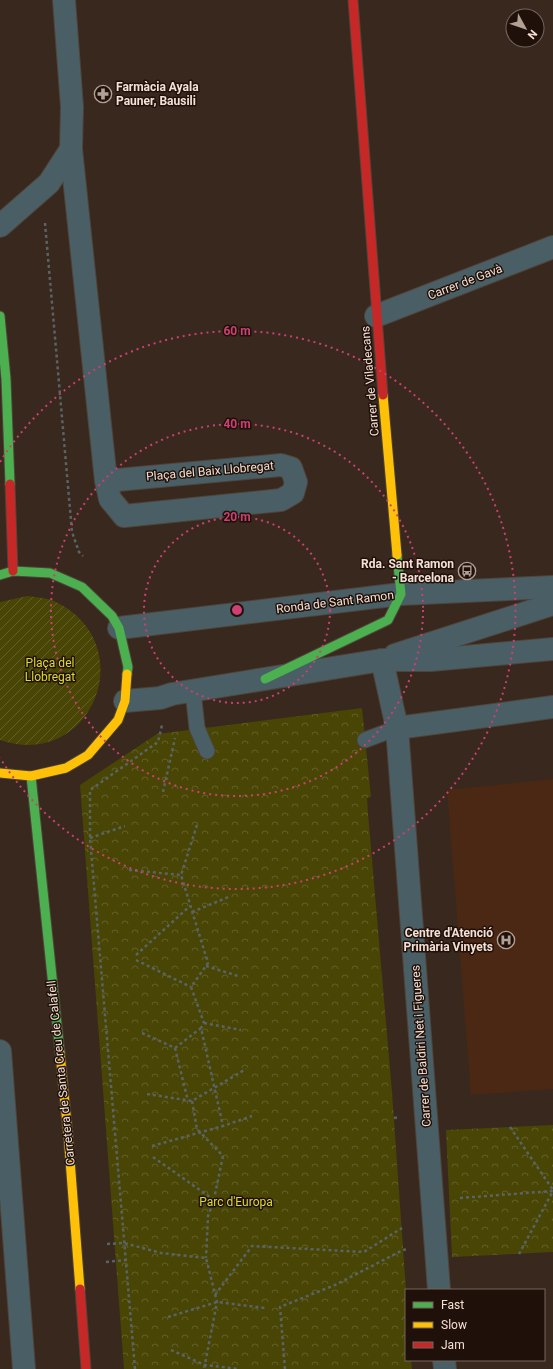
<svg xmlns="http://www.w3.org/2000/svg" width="553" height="1369" viewBox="0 0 553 1369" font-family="Roboto,sans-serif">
  <defs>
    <pattern id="park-crowns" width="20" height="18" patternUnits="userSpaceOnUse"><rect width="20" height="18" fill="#484505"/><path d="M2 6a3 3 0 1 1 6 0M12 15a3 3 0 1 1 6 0" fill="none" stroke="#636029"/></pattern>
    <pattern id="garden-furrows" width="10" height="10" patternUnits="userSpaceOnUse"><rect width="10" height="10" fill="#484505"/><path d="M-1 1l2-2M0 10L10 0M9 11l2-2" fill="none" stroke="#636029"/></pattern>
  </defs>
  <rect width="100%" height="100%" fill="#38281e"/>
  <!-- built -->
  <path fill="#4b2814" d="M553 779V1089L471 1095 447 790Z"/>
  <!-- park -->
  <g fill="url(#park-crowns)">
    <path d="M362 708 371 797 367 798 368 813 392 1092 406 1290V1360H411L412 1369H124L80 785 157 734Z"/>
    <path d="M553 1125V1252L452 1257 446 1130Z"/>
  </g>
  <!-- garden -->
  <path fill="url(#garden-furrows)" d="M27 596C35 597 46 598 54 601 143 642 93 772 0 740V602Z"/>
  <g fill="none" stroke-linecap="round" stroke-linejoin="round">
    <defs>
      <g id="lane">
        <path d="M193 691 197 728 207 751"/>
        <path d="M365 740 397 728"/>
      </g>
      <g id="street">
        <path d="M71 149 106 481 110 499 124 516 281 500 293 493 296 482 291 468 281 465 106 481"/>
        <path d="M0 226 49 183 71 149 72 107 64 0"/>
        <path d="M376 316 553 247"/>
        <path d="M119 628 401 594 553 587"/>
        <path d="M395 655 553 604"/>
        <path d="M382 660 397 728 439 1290"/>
        <path d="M125 701 160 698 172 694 382 660H431L553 649"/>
        <path d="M397 728 553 707"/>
        <path d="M0 1051 24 1369"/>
        <path d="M444 1360 445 1369"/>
      </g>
      <g id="fast">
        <path d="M0 316 6 379 10 484"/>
        <path d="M0 575 13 571 50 573 82 587 112 616 119 628 128 667 127 674"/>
        <path d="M265 679 388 620 401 594 397 555"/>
        <path d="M31 776 60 1053"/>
      </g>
      <g id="slow">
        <path d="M383 395 397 555"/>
        <path d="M0 773 31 776 66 768 88 755 118 720 125 701 127 674"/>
        <path d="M60 1053 68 1134 80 1289"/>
      </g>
      <g id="jam">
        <path d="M353 0 383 395"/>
        <path d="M10 484 13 571"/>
        <path d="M80 1289 86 1369"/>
      </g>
    </defs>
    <!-- lane casing -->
    <use href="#lane" stroke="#50433a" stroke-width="17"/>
    <!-- street casing -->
    <use href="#street" stroke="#50433a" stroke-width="24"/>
    <!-- fast casing -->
    <use href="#fast" stroke="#50433a" stroke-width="11"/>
    <!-- slow casing -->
    <use href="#slow" stroke="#50433a" stroke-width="11"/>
    <!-- jam casing -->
    <use href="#jam" stroke="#50433a" stroke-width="11"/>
    <!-- path -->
    <g stroke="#5a6466" stroke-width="2.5" stroke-dasharray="3 3" stroke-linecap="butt">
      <path d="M45 223 72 532 79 552 83 556"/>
      <path d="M163 792 175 738"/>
      <path d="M197 825 181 875 208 963 191 987 204 1023 201 1028"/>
      <path d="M90 838 125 826"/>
      <path d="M129 870 181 875"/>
      <path d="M192 912 231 896"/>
      <path d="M136 955 190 906"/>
      <path d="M136 960 191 987"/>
      <path d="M206 966 238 976"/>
      <path d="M204 1023 241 1030"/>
      <path d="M142 1033 175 1048"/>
      <path d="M175 1048 201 1028 223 1126"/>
      <path d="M175 1048 188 1101"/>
      <path d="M147 1094 192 1101 246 1069"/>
      <path d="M192 1101 197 1129 223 1156 214 1199"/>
      <path d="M394 1118 400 1117"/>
      <path d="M510 1127 553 1190"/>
      <path d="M152 1146 223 1126 252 1116"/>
      <path d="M153 1157 214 1200 208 1216 206 1258"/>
      <path d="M460 1198 553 1191 519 1254"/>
      <path d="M107 1244 124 1243 161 1253 206 1258 217 1302 204 1369"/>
      <path d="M106 1262 125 1260"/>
      <path d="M215 1295 252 1246 364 1252 402 1228"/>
      <path d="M168 1317 217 1302 265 1308"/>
      <path d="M171 1350 205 1365 239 1369"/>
      <path d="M135 1369 90 838V790L158 742 162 725"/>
      <path d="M285 1369 280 1307 335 1285 403 1250 408 1249"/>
    </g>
    <!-- lane -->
    <use href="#lane" stroke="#495f65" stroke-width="15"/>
    <!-- street -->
    <use href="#street" stroke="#495f65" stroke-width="22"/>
    <!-- fast -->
    <use href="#fast" stroke="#4caf50" stroke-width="9"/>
    <!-- slow -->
    <use href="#slow" stroke="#ffc107" stroke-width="9"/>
    <!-- jam -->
    <use href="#jam" stroke="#c62828" stroke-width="9"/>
  </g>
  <!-- distance rings -->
  <g fill="none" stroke="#cc4073" stroke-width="2" stroke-dasharray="2 4">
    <circle cx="237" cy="610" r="93"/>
    <circle cx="237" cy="610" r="186"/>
    <path d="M0 462A279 279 0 1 1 0 758"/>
  </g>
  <!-- icons -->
  <defs>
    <symbol id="pharmacy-ring" viewBox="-11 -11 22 22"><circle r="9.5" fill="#1f110a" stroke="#b3a095" stroke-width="1.5"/><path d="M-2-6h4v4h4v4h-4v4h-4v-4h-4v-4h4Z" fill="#b3a095"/></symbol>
    <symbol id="bus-ring" viewBox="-11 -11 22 22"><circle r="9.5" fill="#1f110a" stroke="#b3a095" stroke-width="1.5"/><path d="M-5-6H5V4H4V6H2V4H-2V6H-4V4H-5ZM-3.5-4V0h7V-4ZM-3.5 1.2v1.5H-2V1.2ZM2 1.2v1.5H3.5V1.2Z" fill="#b3a095"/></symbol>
    <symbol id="hospital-ring" viewBox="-11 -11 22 22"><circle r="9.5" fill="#1f110a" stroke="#b3a095" stroke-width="1.5"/><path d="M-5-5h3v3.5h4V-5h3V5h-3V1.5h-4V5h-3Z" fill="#b3a095"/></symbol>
  </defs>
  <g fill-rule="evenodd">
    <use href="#pharmacy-ring" x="93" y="84" width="20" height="20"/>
    <use href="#bus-ring" x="457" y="561" width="20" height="20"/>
    <use href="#hospital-ring" x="496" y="930" width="20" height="20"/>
  </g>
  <g text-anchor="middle" stroke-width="3" stroke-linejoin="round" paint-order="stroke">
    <!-- poi labels -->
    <g font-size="12" font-weight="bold" fill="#f5e0d5" stroke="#1f110a" text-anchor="end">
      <text x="116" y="91" text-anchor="start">Farmàcia Ayala<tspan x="116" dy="14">Pauner, Bausili</tspan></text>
      <text x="454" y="568">Rda. Sant Ramon<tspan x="454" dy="14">- Barcelona</tspan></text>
      <text x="493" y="937">Centre d'Atenció<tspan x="493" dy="14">Primària Vinyets</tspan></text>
    </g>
    <!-- street labels -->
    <g font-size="12" fill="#f5e0d5" stroke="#1f110a">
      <text transform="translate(465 282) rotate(-21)" y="4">Carrer de Gavà</text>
      <text transform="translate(370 381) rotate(-95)" y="4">Carrer de Viladecans</text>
      <text transform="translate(210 471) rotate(-5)" y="4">Plaça del Baix Llobregat</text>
      <text transform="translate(335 602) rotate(-7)" y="4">Ronda de Sant Ramon</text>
      <text transform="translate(421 1046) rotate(-94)" y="4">Carrer de Baldiri Net i Figueres</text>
      <text transform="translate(61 1073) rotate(-96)" y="4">Carretera de Santa Creu de Calafell</text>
    </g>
    <!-- park labels -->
    <g font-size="12" fill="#dfdc2b" stroke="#1f110a">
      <text x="50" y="667">Plaça del<tspan x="50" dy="14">Llobregat</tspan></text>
      <text x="236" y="1206">Parc d'Europa</text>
    </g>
  </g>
  <circle cx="237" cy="610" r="6" fill="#cc4073" stroke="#1f110a" stroke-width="2"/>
  <g font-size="12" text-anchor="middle" font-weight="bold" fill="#cc4073" stroke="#1f110a" stroke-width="3" stroke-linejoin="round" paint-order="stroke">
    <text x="237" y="335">60 m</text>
    <text x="237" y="428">40 m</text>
    <text x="237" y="521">20 m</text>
  </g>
  <!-- legend -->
  <rect x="405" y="1289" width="140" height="72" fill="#1f110a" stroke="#75645b"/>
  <rect x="413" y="1302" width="20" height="6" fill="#4caf50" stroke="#75645b"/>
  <text x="441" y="1309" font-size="12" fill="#f5e0d5">Fast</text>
  <rect x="413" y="1322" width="20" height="6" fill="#ffc107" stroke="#75645b"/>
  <text x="441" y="1329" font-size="12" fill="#f5e0d5">Slow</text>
  <rect x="413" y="1342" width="20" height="6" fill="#c62828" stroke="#75645b"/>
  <text x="441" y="1349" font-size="12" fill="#f5e0d5">Jam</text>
  <!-- north arrow -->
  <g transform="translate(525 28) rotate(130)"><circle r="19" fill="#1f110a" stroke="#75645b"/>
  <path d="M0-3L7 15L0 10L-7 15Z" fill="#b3a095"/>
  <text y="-6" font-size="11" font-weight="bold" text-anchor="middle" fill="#f5e0d5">N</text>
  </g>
</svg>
